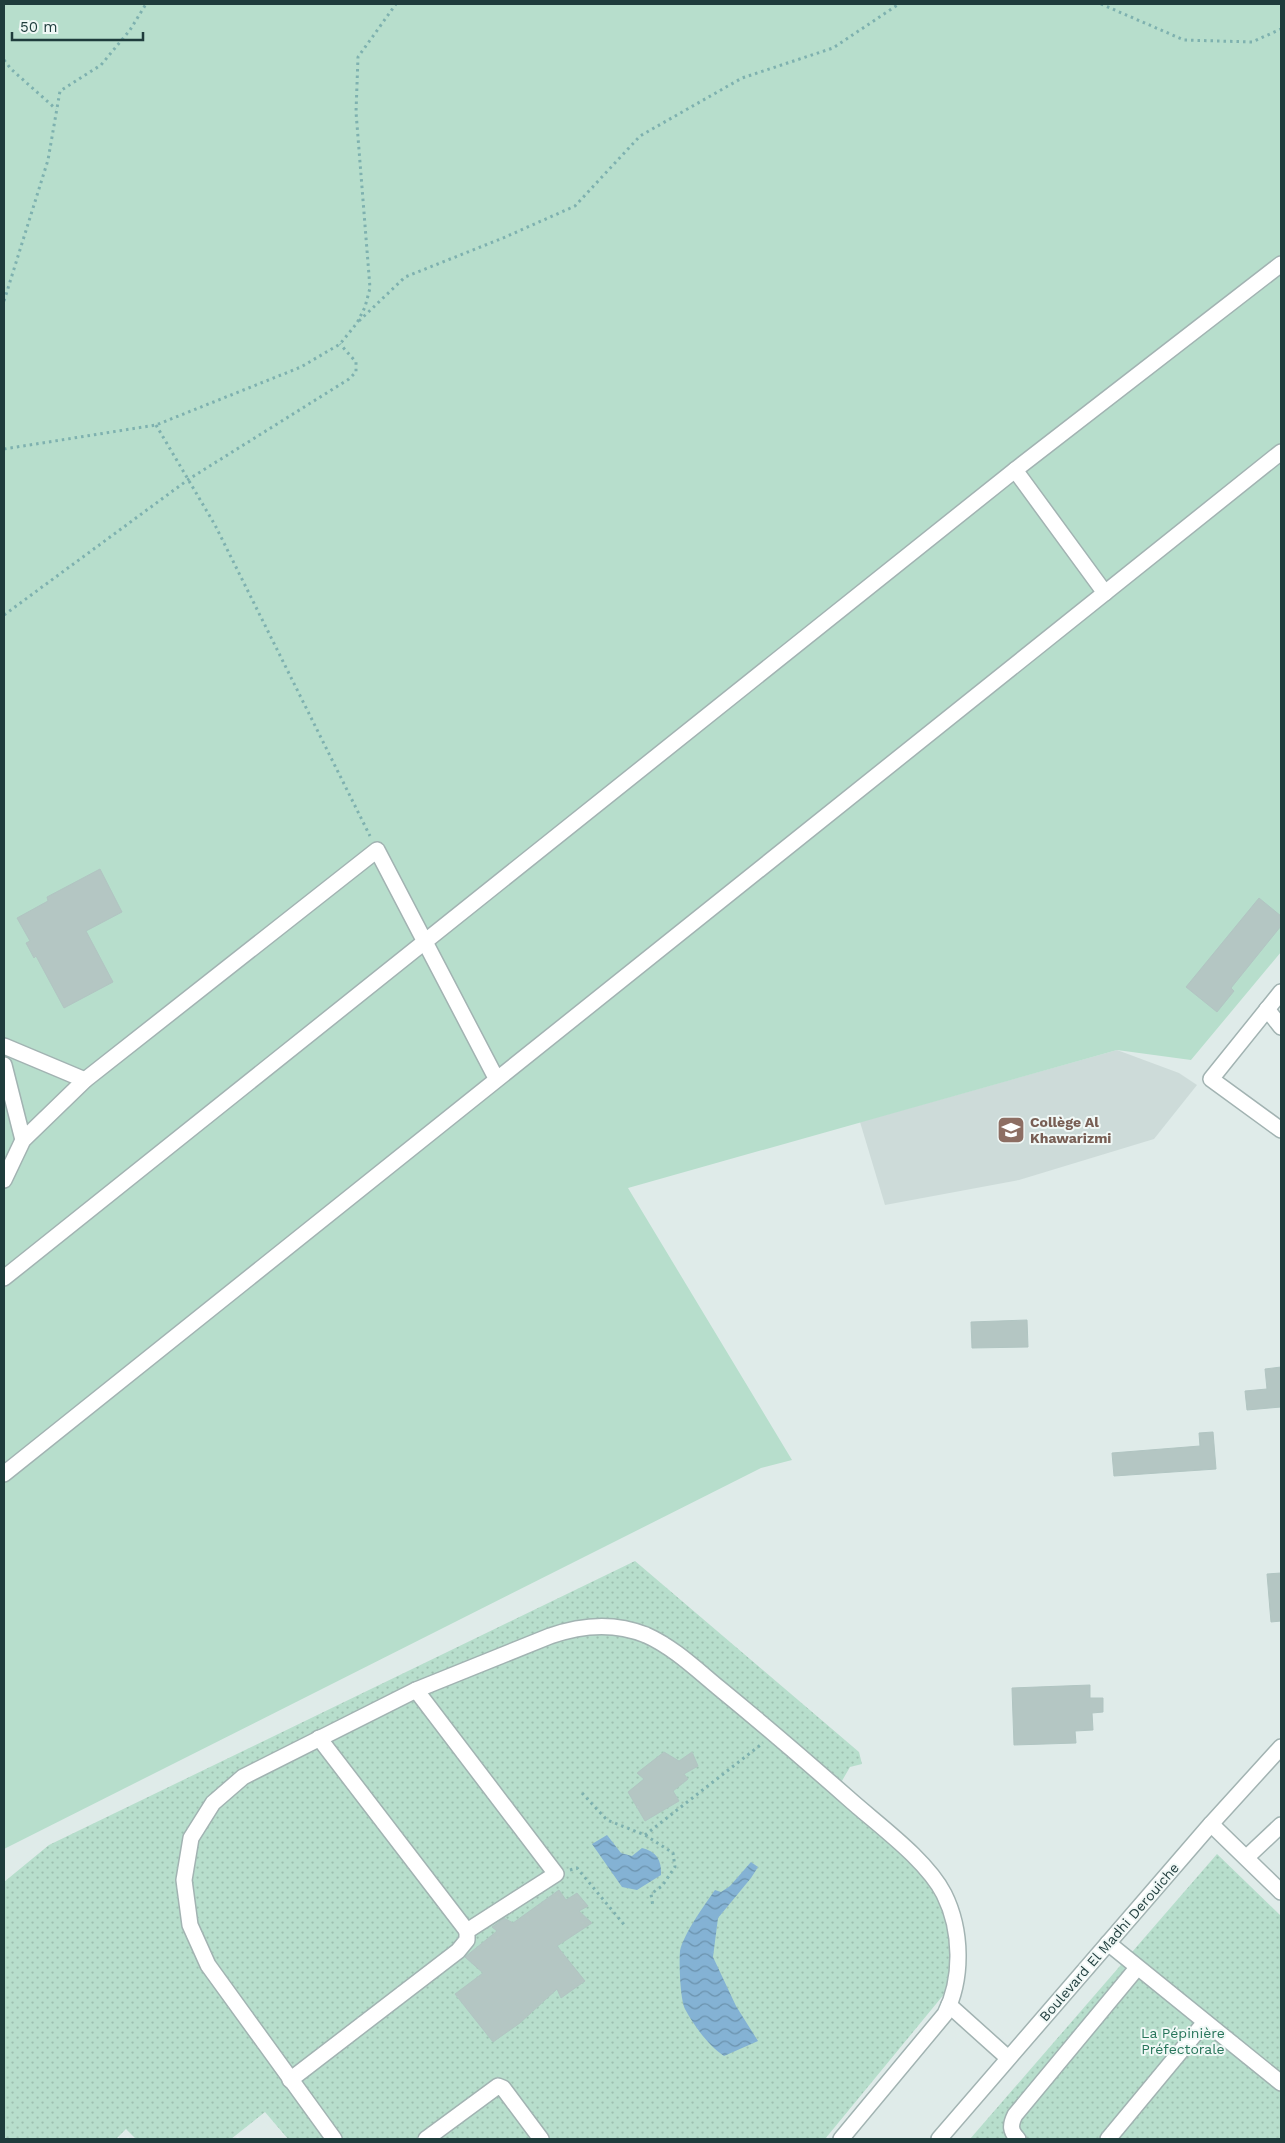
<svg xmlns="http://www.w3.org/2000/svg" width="1285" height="2143" viewBox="0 0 1285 2143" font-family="'Work Sans',sans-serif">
  <defs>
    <pattern id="garden-dots" width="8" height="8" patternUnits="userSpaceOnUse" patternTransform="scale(1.25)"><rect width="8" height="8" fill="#b7decc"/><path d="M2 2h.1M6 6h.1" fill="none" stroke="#9dbfb0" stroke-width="1.8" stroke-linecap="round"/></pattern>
    <pattern id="water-waves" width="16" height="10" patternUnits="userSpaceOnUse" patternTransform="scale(1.25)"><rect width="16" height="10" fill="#84b2d4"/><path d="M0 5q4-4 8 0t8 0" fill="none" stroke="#6b92ad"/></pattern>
  </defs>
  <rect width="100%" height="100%" fill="#dfebe9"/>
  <!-- built -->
  <path fill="#cddbd9" d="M1117 1050 1179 1073 1197 1085 1154 1139 1019 1180 885 1205 860 1122Z"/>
  <!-- green -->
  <path fill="#b7decc" d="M4 4H1281V952L1191 1060 1117 1050 628 1188 792 1460 761 1468 4 1849Z"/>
  <!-- garden -->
  <g fill="url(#garden-dots)">
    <path d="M635 1561 859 1752 862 1764 850 1767 839 1786 930 1872 953 1927 950 1987 825 2139H288L265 2112 231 2139H136L126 2129 116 2139H4V1882L49 1845Z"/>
    <path d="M1217 1854 1281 1916V2139H970Z"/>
  </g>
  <!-- water -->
  <g fill="url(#water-waves)">
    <path d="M607 1835 621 1853 632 1856 642 1848C656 1851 662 1860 661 1875L637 1890 622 1887 592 1844Z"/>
    <path d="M751 1862 758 1867 751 1878 718 1918 713 1957 736 2006 758 2041 724 2056C708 2045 694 2026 685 2009 680 1998 679 1963 680 1951 683 1935 705 1904 715 1890L721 1892 730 1886Z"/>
  </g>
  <!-- building -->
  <g fill="#b4c6c3" stroke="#b1c5c2">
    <path d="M100 869 122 912 86 931 113 982 64 1008 36 956 34 958 26 943 30 941 17 918 48 901 47 897Z"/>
    <path d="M1259 898 1281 916V926L1231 988 1234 991 1217 1012 1186 987Z"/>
    <path d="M1027 1320 1028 1347 972 1348 971 1322Z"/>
    <path d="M1281 1367V1407L1247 1410 1245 1391 1267 1389 1265 1369Z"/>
    <path d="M1213 1432 1216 1469 1114 1476 1112 1453 1200 1446 1199 1433Z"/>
    <path d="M1281 1573V1621L1271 1622 1267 1574Z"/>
    <path d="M1090 1685V1698H1103V1712L1092 1713 1093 1730 1075 1731 1076 1743 1014 1745 1012 1688Z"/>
    <path d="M664 1752 679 1761 692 1752 698 1766 684 1774 688 1779 673 1791 679 1801 645 1821 628 1792 644 1779 637 1773Z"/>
    <path d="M559 1890 566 1900 577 1893 588 1906 579 1911 592 1923 557 1946 585 1981 561 1998 557 1989 520 2023 493 2042 455 1994 483 1973 465 1957 497 1931 492 1927 499 1922 504 1918 513 1923Z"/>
  </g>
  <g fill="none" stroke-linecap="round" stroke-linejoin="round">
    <defs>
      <g id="minor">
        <path d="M1015 470 1105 593"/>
        <path d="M1281 992 1211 1079 1281 1130"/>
        <path d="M1267 1009 1281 1027"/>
        <path d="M4 1046 85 1080"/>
        <path d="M4 1065 23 1140"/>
        <path d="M4 1180 23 1140 85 1080 377 850 496 1078"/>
        <path d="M4 1278 1015 470 1281 264"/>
        <path d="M4 1474 1281 452"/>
        <path d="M319 1738 467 1931"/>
        <path d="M1211 1824 1281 1892"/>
        <path d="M1247 1857 1281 1825"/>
        <path d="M1108 1943 1281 2083"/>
        <path d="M949 2005 1008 2058"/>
        <path d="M290 2080 458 1951 467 1940V1931L556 1874 416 1690"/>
        <path d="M334 2139 208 1965 190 1925 184 1880 191 1838 213 1803 243 1777 416 1690 550 1636C581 1625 614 1622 646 1635 673 1647 696 1669 719 1688 763 1724 806 1761 848 1798 878 1825 926 1859 944 1894 962 1930 963 1979 945 2014L841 2139"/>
        <path d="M426 2139 498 2086 503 2088 541 2139"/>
        <path d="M939 2139 1211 1824 1281 1747"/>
        <path d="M1018 2139C1010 2131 1010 2125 1015 2115L1137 1968"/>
        <path d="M1108 2139 1205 2022"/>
      </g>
    </defs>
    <!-- minor casing -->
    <use href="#minor" stroke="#a2b3b2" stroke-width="18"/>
    <!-- path -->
    <g stroke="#7eb1af" stroke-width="3" stroke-dasharray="2.5 4" stroke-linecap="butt">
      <path d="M1101 4 1184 40 1252 42 1281 29"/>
      <path d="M4 60 11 69 56 109"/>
      <path d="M4 301 48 160 60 91 101 65 130 30 146 4"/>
      <path d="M359 321 405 277 503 238 575 206 640 136 742 78 833 48 899 4"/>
      <path d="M156 425 215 525 370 836"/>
      <path d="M4 449 156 425 301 367 340 344 357 323 365 307 370 288 356 112 358 57 396 4"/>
      <path d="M4 615 189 479 349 379 356 372V362L340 344"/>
      <path d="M582 1793 607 1820 645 1835 673 1853 675 1867 662 1886 651 1894 653 1907"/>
      <path d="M645 1835 763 1743"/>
      <path d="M570 1870 577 1868 626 1927"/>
    </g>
    <!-- minor -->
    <use href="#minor" stroke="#fff" stroke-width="15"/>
  </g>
  <!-- icons -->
  <defs>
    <symbol id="school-square" viewBox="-11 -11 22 22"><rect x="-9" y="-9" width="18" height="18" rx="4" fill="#8d6e63" stroke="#f0f8f6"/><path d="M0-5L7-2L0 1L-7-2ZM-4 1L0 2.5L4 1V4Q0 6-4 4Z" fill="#fff"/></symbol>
  </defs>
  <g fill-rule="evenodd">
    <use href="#school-square" x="995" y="1114" width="32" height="32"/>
  </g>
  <g text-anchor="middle" stroke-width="4" stroke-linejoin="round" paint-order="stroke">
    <!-- education labels -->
    <g font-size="14" font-weight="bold" fill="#785e54" stroke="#f0f8f6" text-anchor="start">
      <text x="1030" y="1127">Collège Al<tspan x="1030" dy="16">Khawarizmi</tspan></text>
    </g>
    <!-- street labels -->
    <g font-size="14" fill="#1f3c3c" stroke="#f0f8f6">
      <text transform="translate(1109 1942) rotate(-49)" y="5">Boulevard El Madhi Derouiche</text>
    </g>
    <!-- park labels -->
    <g font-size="14" fill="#27755a" stroke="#f0f8f6">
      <text x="1183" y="2038">La Pépinière<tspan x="1183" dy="16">Préfectorale</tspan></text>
    </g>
  </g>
  <!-- border -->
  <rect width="1285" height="2143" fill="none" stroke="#1f3c3c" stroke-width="10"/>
  <!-- scale -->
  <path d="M12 32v8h131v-8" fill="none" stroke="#1f3c3c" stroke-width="2.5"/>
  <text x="20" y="32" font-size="15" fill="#1f3c3c" stroke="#f0f8f6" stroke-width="4" paint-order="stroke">50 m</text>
</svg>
